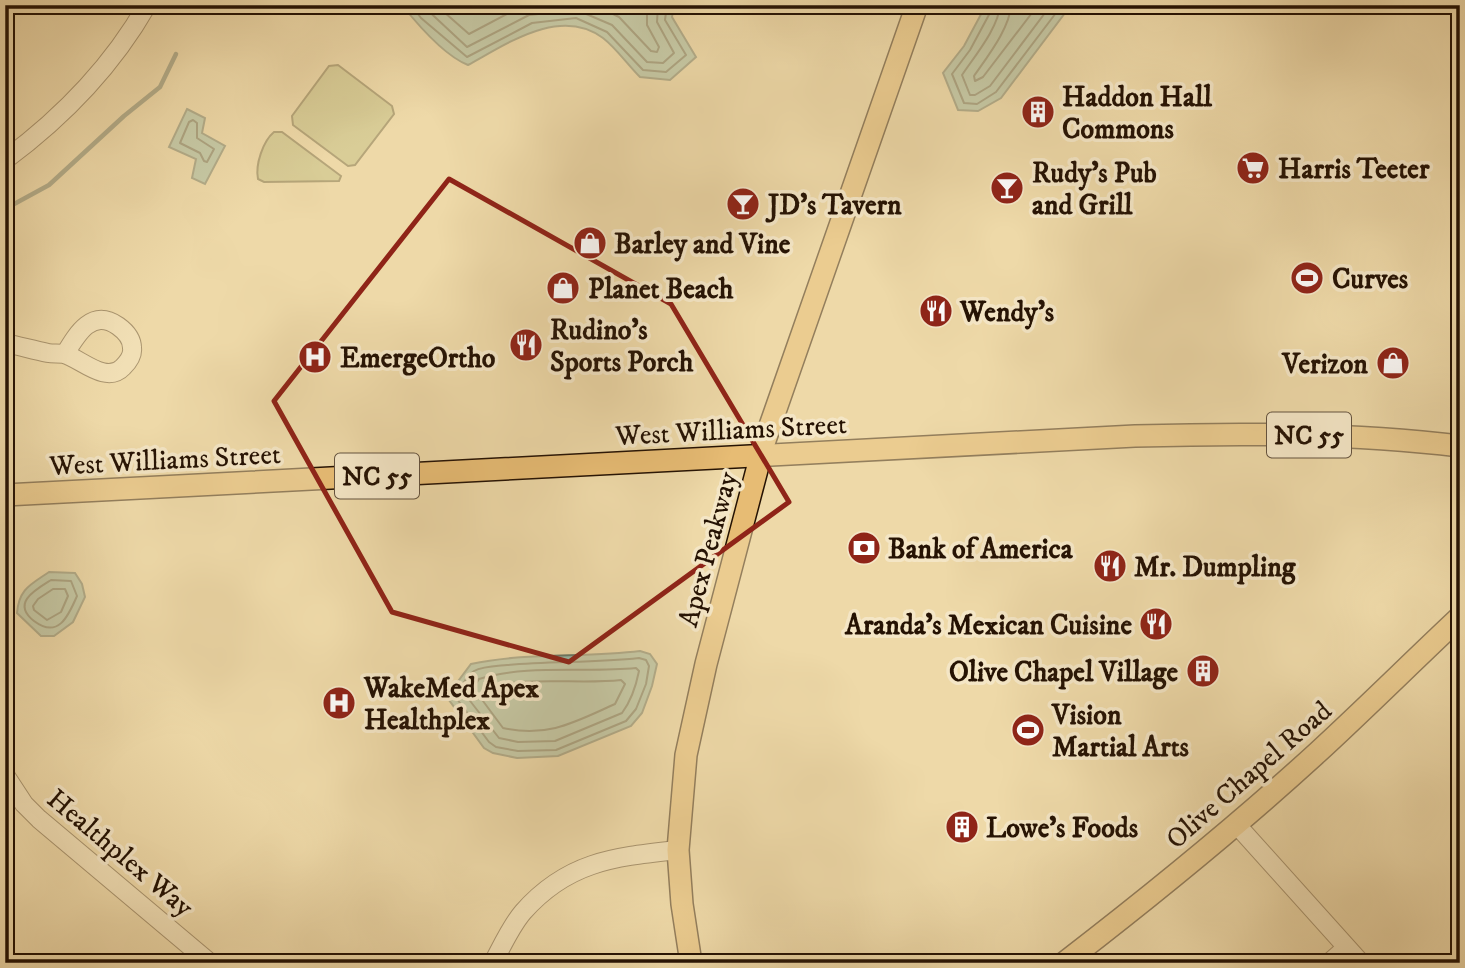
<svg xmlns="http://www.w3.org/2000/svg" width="1465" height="968" viewBox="0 0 1465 968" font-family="'IM FELL DW Pica',serif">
  <rect width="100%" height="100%" fill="#eed9a8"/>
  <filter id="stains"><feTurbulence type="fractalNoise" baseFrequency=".00286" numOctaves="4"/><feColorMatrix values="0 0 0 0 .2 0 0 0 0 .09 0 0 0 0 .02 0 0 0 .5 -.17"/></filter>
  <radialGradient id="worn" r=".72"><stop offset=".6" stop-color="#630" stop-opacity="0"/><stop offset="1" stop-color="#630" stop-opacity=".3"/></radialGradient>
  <!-- green -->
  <g fill="#bfbe83" stroke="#726843" stroke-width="2">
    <path d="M338 65 392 106 394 114 355 165 348 166 293 125 292 116 329 66Z"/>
    <path d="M274 132H282L341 176 339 181 264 182 258 179C255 165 263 141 274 132Z"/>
  </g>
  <!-- water -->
  <g fill="#99baa7" stroke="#6b7765" stroke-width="2">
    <path d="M402 5H674L672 17 696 57 670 80 640 77C628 65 616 48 603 38 560 6 507 44 468 65 445 56 418 25 402 5Z"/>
    <path d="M986 5H1071L1001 98 978 111 958 110 943 73 964 46Z"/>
    <path d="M187 109 205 118 202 133 225 146 205 184 192 178 196 159 169 147Z"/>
    <path d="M49 572 75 573 82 584 85 597 73 622 54 636H41L17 613C19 589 30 585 49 572Z"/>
    <path d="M640 651 650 654 657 664 652 686 642 713 631 726 558 756 517 758 493 753 484 748 449 700 453 688 471 664C527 652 584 658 640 651Z"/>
  </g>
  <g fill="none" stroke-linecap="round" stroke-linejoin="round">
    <!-- shore -->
    <g stroke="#5f6655" stroke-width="2">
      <path d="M411 5 421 18 467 57 532 23 576 18 607 32 643 70 666 72 686 55 665 20 667 5"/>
      <path d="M422 5 467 47 529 15 577 10 612 25 647 62 663 63 674 53 657 22 658 5"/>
      <path d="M436 5 469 34 524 5"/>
      <path d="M595 5 619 17 651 51 657 52 659 47 647 25V5"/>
      <path d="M991 5V11L970 50 952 74 964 103 977 104 996 92 1062 5"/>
      <path d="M1000 5C999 27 974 57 962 75L970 95H975L990 86 1051 5"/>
      <path d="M1011 5C1010 28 987 57 974 76L975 81 983 77 1038 5"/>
      <path d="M193 120 197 123V138L214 149 207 162 204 161 200 153 180 143 189 122Z"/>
      <path d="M51 580 71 581 77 596C68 617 58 639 34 621 11 603 35 590 51 580Z"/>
      <path d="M53 589H65L68 596 61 612 47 620 34 610 33 606 38 599Z"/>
      <path d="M639 658 646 660 649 666 646 684 636 709 626 721 556 750 518 751 496 747 489 742 457 699C459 690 466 676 474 671 483 666 497 666 507 665 551 661 595 663 639 658Z"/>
      <path d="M636 668 639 671C636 686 631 701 622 713L555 741 518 742 499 738 467 697 479 679C528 664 585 673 636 668Z"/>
      <path d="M621 680 625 684 615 704C575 722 548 738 503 728L480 697 484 689C528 675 576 685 621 680Z"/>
    </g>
    <!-- stream -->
    <path stroke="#6b7765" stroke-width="4.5" d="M5 209 49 185 124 116 160 87 176 54"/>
    <defs>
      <g id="minor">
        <path d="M5 160C63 117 111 68 147 5"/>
        <path d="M5 343C19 346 34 350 48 353 53 354 59 353 64 354 80 358 106 385 123 367 128 362 133 355 132 348 132 338 125 331 118 326 92 308 77 334 65 354"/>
        <path d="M5 775 24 804 39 819 210 963"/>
        <path d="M1236 824 1361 963"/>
        <path d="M493 963C502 946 511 926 523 912 568 861 615 857 678 850"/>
        <path d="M1329 963 1346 948"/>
      </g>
      <g id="major">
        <path d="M5 495 1135 436C1243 433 1351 433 1460 446"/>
        <path d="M691 963 682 904 678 850 686 755 706 664 764 443 917 5"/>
        <path d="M1064 963C1151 896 1236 827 1317 753 1366 708 1412 662 1460 617"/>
      </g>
    </defs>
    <!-- minor casing -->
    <use href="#minor" stroke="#57442c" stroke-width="20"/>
    <!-- major casing -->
    <use href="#major" stroke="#251203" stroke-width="24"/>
    <!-- minor -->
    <use href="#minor" stroke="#f4e6c6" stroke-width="18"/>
    <!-- major -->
    <use href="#major" stroke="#e7bc74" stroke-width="21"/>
  </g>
  <!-- marked area -->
  <path d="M0 0H1465V968H0ZM449 179 671 304 789 502 569 662 392 612 274 401Z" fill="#eed9a8" fill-opacity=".55" fill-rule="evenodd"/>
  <path fill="none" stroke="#8f2418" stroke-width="5" stroke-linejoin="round" d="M449 179 671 304 789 502 569 662 392 612 274 401Z"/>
  <!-- icons -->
  <defs>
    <symbol id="building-disc" viewBox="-11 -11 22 22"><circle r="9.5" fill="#8f2418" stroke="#f4e6c6"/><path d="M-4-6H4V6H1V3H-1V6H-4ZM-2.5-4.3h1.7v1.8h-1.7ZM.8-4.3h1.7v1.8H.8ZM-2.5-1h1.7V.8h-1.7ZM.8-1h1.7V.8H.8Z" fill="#fff"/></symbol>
    <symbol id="supermarket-disc" viewBox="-11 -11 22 22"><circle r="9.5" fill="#8f2418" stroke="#f4e6c6"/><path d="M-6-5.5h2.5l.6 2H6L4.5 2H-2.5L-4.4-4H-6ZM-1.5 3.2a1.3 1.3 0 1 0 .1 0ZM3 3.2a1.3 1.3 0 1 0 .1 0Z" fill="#fff"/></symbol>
    <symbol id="bar-disc" viewBox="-11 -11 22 22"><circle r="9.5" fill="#8f2418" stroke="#f4e6c6"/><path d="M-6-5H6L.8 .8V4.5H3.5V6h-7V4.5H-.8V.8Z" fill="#fff"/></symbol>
    <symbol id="shop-disc" viewBox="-11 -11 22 22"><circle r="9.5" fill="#8f2418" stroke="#f4e6c6"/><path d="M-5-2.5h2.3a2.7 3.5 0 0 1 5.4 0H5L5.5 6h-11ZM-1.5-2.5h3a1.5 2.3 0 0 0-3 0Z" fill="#fff"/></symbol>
    <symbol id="stadium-disc" viewBox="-11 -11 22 22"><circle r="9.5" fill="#8f2418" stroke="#f4e6c6"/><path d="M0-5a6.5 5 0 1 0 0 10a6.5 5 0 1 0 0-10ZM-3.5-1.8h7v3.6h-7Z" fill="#fff"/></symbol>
    <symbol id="restaurant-disc" viewBox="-11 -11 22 22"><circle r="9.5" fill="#8f2418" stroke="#f4e6c6"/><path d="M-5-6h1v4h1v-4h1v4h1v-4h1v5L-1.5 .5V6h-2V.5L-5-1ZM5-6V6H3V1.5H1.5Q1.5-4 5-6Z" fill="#fff"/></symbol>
    <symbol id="hospital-disc" viewBox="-11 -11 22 22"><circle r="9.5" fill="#8f2418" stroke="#f4e6c6"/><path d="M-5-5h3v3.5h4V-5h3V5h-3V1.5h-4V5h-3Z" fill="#fff"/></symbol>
    <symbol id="bank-disc" viewBox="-11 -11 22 22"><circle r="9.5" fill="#8f2418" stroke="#f4e6c6"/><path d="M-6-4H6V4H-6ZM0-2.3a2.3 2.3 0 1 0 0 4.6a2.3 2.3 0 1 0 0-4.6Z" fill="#fff"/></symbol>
  </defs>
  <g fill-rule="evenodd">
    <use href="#building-disc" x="1019" y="93" width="38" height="38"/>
    <use href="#supermarket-disc" x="1234" y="149" width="38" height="38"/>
    <use href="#bar-disc" x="988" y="169" width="38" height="38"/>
    <use href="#bar-disc" x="724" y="185" width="38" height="38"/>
    <use href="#shop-disc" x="571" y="224" width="38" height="38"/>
    <use href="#stadium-disc" x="1288" y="259" width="38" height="38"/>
    <use href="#shop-disc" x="544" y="269" width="38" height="38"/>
    <use href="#restaurant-disc" x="917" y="292" width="38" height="38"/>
    <use href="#restaurant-disc" x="507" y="326" width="38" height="38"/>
    <use href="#hospital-disc" x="296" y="338" width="38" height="38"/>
    <use href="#shop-disc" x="1374" y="344" width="38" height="38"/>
    <use href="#bank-disc" x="845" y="529" width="38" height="38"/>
    <use href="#restaurant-disc" x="1091" y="547" width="38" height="38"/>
    <use href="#restaurant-disc" x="1137" y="605" width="38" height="38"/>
    <use href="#building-disc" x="1184" y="652" width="38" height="38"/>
    <use href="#hospital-disc" x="320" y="684" width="38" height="38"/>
    <use href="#stadium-disc" x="1009" y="711" width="38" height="38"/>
    <use href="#building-disc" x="943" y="808" width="38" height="38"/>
  </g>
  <g text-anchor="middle" stroke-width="7" stroke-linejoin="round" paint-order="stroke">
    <!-- shield labels -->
    <g fill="#f4e6c6" stroke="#63523e" stroke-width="2">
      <rect x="1267" y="412.5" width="84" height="45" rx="5"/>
      <rect x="335" y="453.5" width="84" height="45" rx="5"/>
    </g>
    <g font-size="26" font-weight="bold" fill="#251203">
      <text x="1309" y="444">NC 55</text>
      <text x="377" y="485">NC 55</text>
    </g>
    <!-- poi labels -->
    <g font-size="28" font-weight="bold" fill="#251203" stroke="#f4e6c6" text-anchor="start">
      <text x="1062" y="106">Haddon Hall<tspan x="1062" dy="32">Commons</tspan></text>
      <text x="1278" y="178">Harris Teeter</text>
      <text x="1032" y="182">Rudy's Pub<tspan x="1032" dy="32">and Grill</tspan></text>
      <text x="768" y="214">JD's Tavern</text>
      <text x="614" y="253">Barley and Vine</text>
      <text x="1332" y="288">Curves</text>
      <text x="588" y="298">Planet Beach</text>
      <text x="960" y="321">Wendy's</text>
      <text x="550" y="339">Rudino's<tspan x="550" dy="32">Sports Porch</tspan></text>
      <text x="340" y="367">EmergeOrtho</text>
      <text x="1368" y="373" text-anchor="end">Verizon</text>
      <text x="888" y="558">Bank of America</text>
      <text x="1134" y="576">Mr. Dumpling</text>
      <text x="1132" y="634" text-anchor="end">Aranda's Mexican Cuisine</text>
      <text x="1178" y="681" text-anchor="end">Olive Chapel Village</text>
      <text x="364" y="697">WakeMed Apex<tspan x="364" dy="32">Healthplex</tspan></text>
      <text x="1052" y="724">Vision<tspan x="1052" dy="32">Martial Arts</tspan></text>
      <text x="986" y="837">Lowe's Foods</text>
    </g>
    <!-- street labels -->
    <g font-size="28" fill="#251203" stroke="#f4e6c6">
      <text transform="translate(731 429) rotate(-3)" y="10">West Williams Street</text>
      <text transform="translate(165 459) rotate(-3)" y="10">West Williams Street</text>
      <text transform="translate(707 549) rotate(-75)" y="10">Apex Peakway</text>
      <text transform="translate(1248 774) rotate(-41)" y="10">Olive Chapel Road</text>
      <text transform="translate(121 852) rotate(40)" y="10">Healthplex Way</text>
    </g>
  </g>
  <!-- margin -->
  <rect width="1465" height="968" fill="none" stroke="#eed9a8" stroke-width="28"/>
  <rect x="7" y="7" width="1451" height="954" fill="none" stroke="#251203" stroke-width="3.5"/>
  <rect x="14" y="14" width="1437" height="940" fill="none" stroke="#251203" stroke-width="2"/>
  <rect width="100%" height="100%" filter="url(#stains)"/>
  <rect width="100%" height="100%" fill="url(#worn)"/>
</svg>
